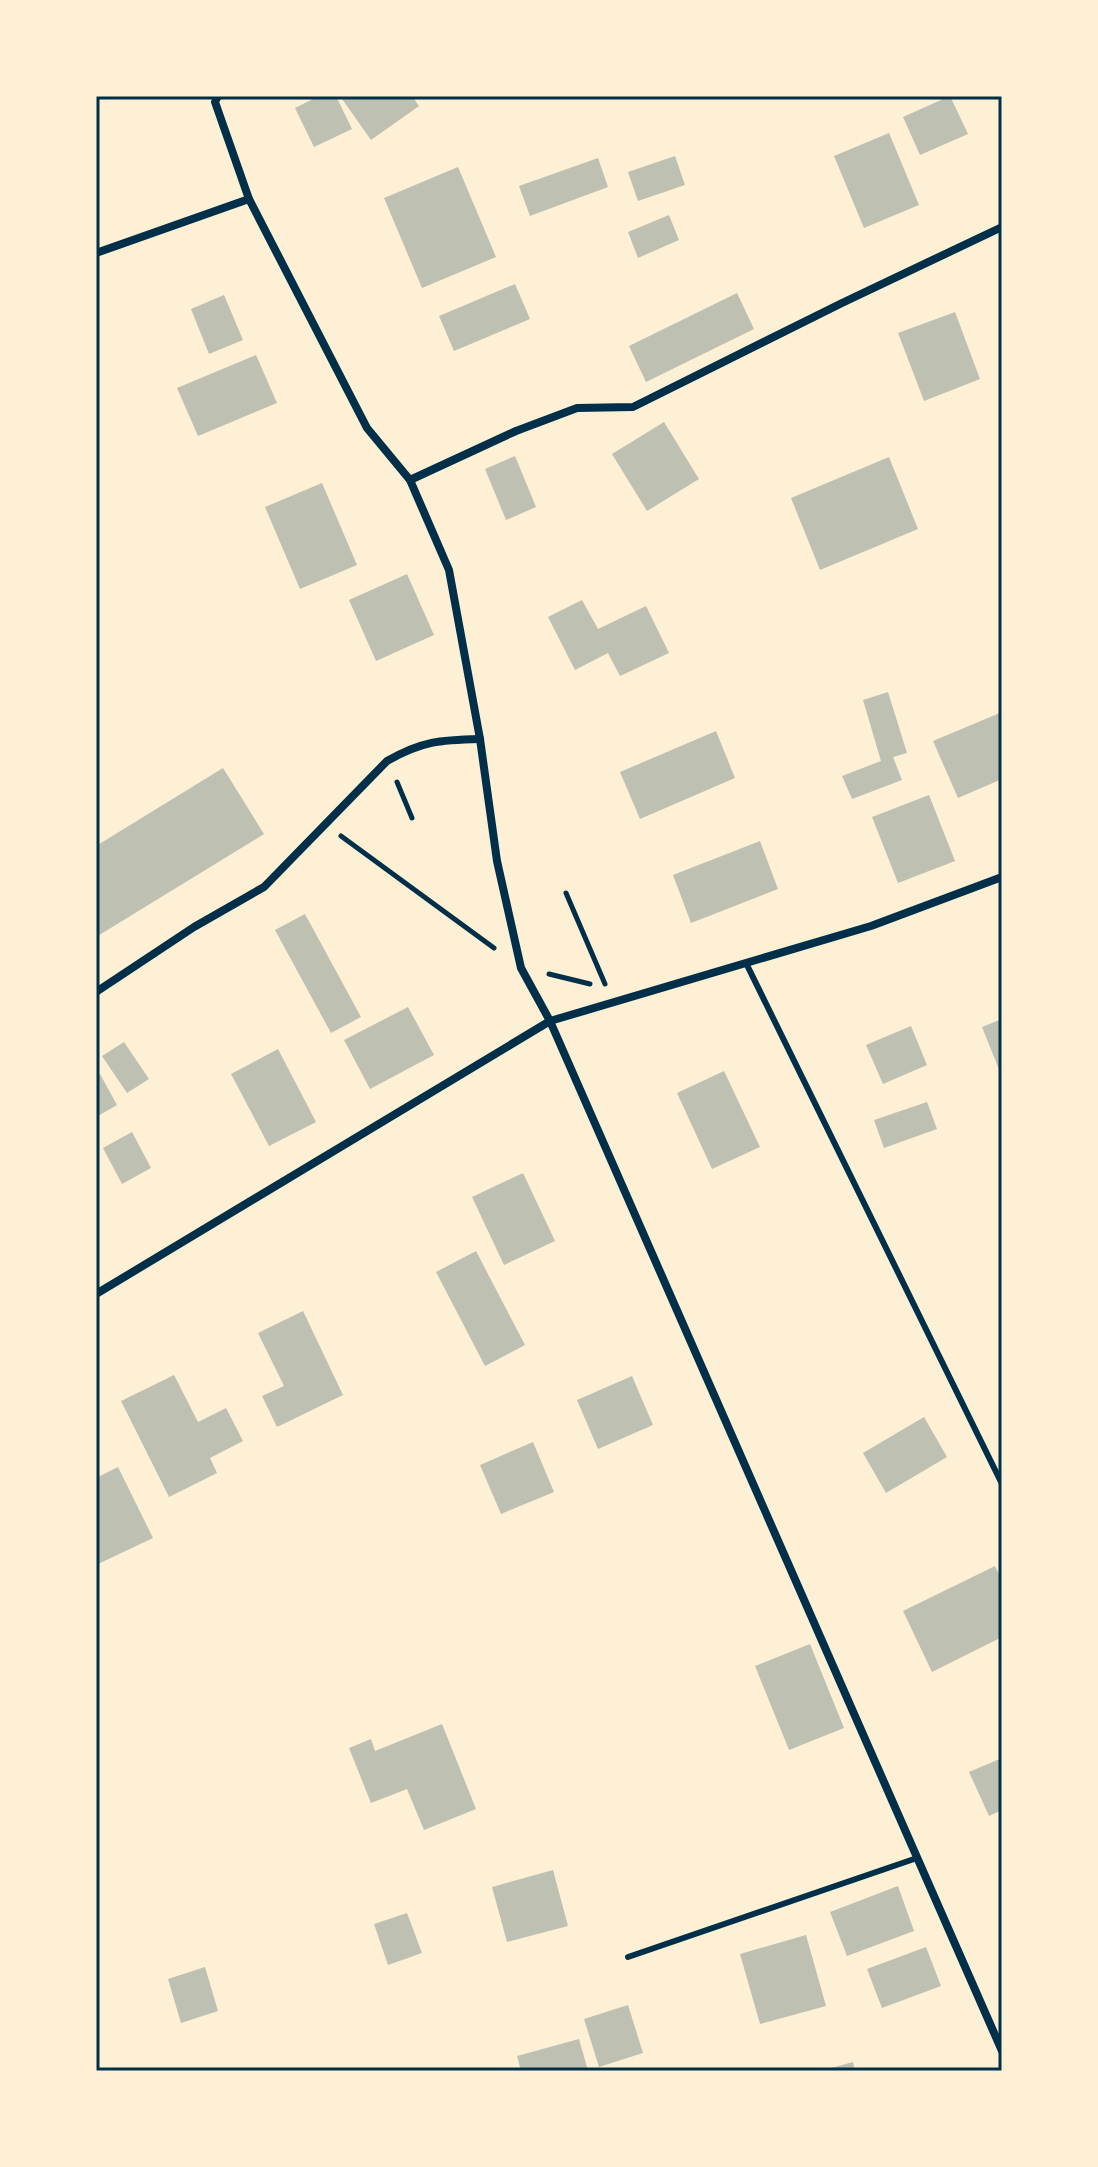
<svg xmlns="http://www.w3.org/2000/svg" width="1098" height="2167" viewBox="0 0 1098 2167" font-family="Raleway,sans-serif">
  <rect width="100%" height="100%" fill="#fdf0d5"/>
  <!-- building -->
  <g fill="#bec0b2">
    <path d="M319 96H336L352 129 314 147 295 108Z"/>
    <path d="M340 96H412L419 106 371 140Z"/>
    <path d="M950 96 968 134 920 155 903 117Z"/>
    <path d="M889 133 919 205 864 228 834 156Z"/>
    <path d="M675 156 685 185 638 201 628 172Z"/>
    <path d="M598 158 608 187 530 216 519 186Z"/>
    <path d="M458 167 496 257 422 288 384 198Z"/>
    <path d="M669 215 679 240 638 258 628 232Z"/>
    <path d="M515 284 530 319 454 351 439 316Z"/>
    <path d="M737 293 754 329 646 382 629 346Z"/>
    <path d="M224 295 243 340 209 354 191 309Z"/>
    <path d="M955 312 980 379 924 401 898 333Z"/>
    <path d="M256 355 277 403 198 436 177 388Z"/>
    <path d="M664 422 699 479 647 511 612 454Z"/>
    <path d="M515 456 536 507 506 520 485 469Z"/>
    <path d="M889 457 918 529 820 570 791 498Z"/>
    <path d="M322 483 357 565 300 589 265 507Z"/>
    <path d="M407 574 434 635 376 661 349 600Z"/>
    <path d="M582 600 598 629 646 606 669 653 620 676 608 653 575 670 548 617Z"/>
    <path d="M888 692 907 753 893 757 902 780 852 799 842 776 881 761 863 700Z"/>
    <path d="M1002 712V779L958 798 933 741Z"/>
    <path d="M716 731 735 778 640 819 620 772Z"/>
    <path d="M223 768 264 834 96 937V846Z"/>
    <path d="M929 795 955 861 898 883 872 817Z"/>
    <path d="M760 841 778 889 691 923 673 875Z"/>
    <path d="M305 914 361 1017 331 1033 275 930Z"/>
    <path d="M408 1007 434 1055 370 1089 344 1040Z"/>
    <path d="M1002 1019V1077L982 1027Z"/>
    <path d="M911 1026 927 1065 883 1084 866 1045Z"/>
    <path d="M124 1042 149 1079 127 1093 102 1056Z"/>
    <path d="M278 1049 316 1122 269 1146 231 1074Z"/>
    <path d="M724 1071 760 1147 712 1169 677 1093Z"/>
    <path d="M100 1074 117 1105 96 1117V1077Z"/>
    <path d="M927 1102 937 1129 884 1148 874 1120Z"/>
    <path d="M132 1132 151 1168 122 1184 103 1148Z"/>
    <path d="M523 1173 555 1241 504 1265 472 1197Z"/>
    <path d="M476 1251 525 1345 485 1366 436 1272Z"/>
    <path d="M303 1311 343 1395 277 1427 262 1396 284 1386 258 1333Z"/>
    <path d="M174 1375 198 1422 226 1408 243 1441 210 1458 217 1473 169 1497 121 1401Z"/>
    <path d="M632 1376 653 1425 598 1449 577 1400Z"/>
    <path d="M924 1417 947 1457 886 1493 863 1453Z"/>
    <path d="M533 1442 554 1492 501 1514 480 1465Z"/>
    <path d="M118 1467 153 1538 96 1565V1478Z"/>
    <path d="M995 1566 1002 1581V1637L932 1672 903 1611Z"/>
    <path d="M810 1644 844 1728 789 1750 755 1666Z"/>
    <path d="M442 1724 476 1809 424 1830 407 1789 371 1803 349 1748 371 1739 375 1751Z"/>
    <path d="M1002 1758V1810L989 1816 969 1772Z"/>
    <path d="M553 1870 568 1926 507 1942 492 1887Z"/>
    <path d="M898 1886 914 1931 847 1956 830 1912Z"/>
    <path d="M407 1913 422 1953 388 1965 374 1924Z"/>
    <path d="M806 1935 826 2006 760 2024 740 1954Z"/>
    <path d="M926 1947 941 1986 882 2008 867 1969Z"/>
    <path d="M205 1967 218 2011 181 2023 168 1979Z"/>
    <path d="M628 2005 643 2053 599 2067 584 2019Z"/>
    <path d="M579 2039 588 2071H521L517 2056Z"/>
    <path d="M853 2062 855 2071H824V2070Z"/>
  </g>
  <g fill="none" stroke-linecap="round" stroke-linejoin="round">
    <!-- path -->
    <g stroke="#003049" stroke-width="5">
      <path d="M397 782 412 818"/>
      <path d="M341 836 494 948"/>
      <path d="M566 893 605 984"/>
      <path d="M549 974 590 984"/>
    </g>
    <!-- service -->
    <g stroke="#003049" stroke-width="6">
      <path d="M746 963 1002 1484"/>
      <path d="M628 1957 917 1858"/>
    </g>
    <!-- minor -->
    <g stroke="#003049" stroke-width="8">
      <path d="M218 96 215 102 249 199 367 428 410 480 449 570 480 739 497 861 521 968 550 1021 1002 2051"/>
      <path d="M96 253 249 199"/>
      <path d="M410 480 516 431 577 408 633 407 842 303 1002 227"/>
      <path d="M96 992 194 927 264 887 387 761C422 741 440 740 480 739"/>
      <path d="M96 1294 550 1021 871 926 1002 877"/>
    </g>
  </g>
  <!-- border -->
  <rect width="1098" height="2167" fill="none" stroke="#fdf0d5" stroke-width="196"/>
  <rect x="98" y="98" width="902" height="1971" fill="none" stroke="#003049" stroke-width="3"/>
</svg>
